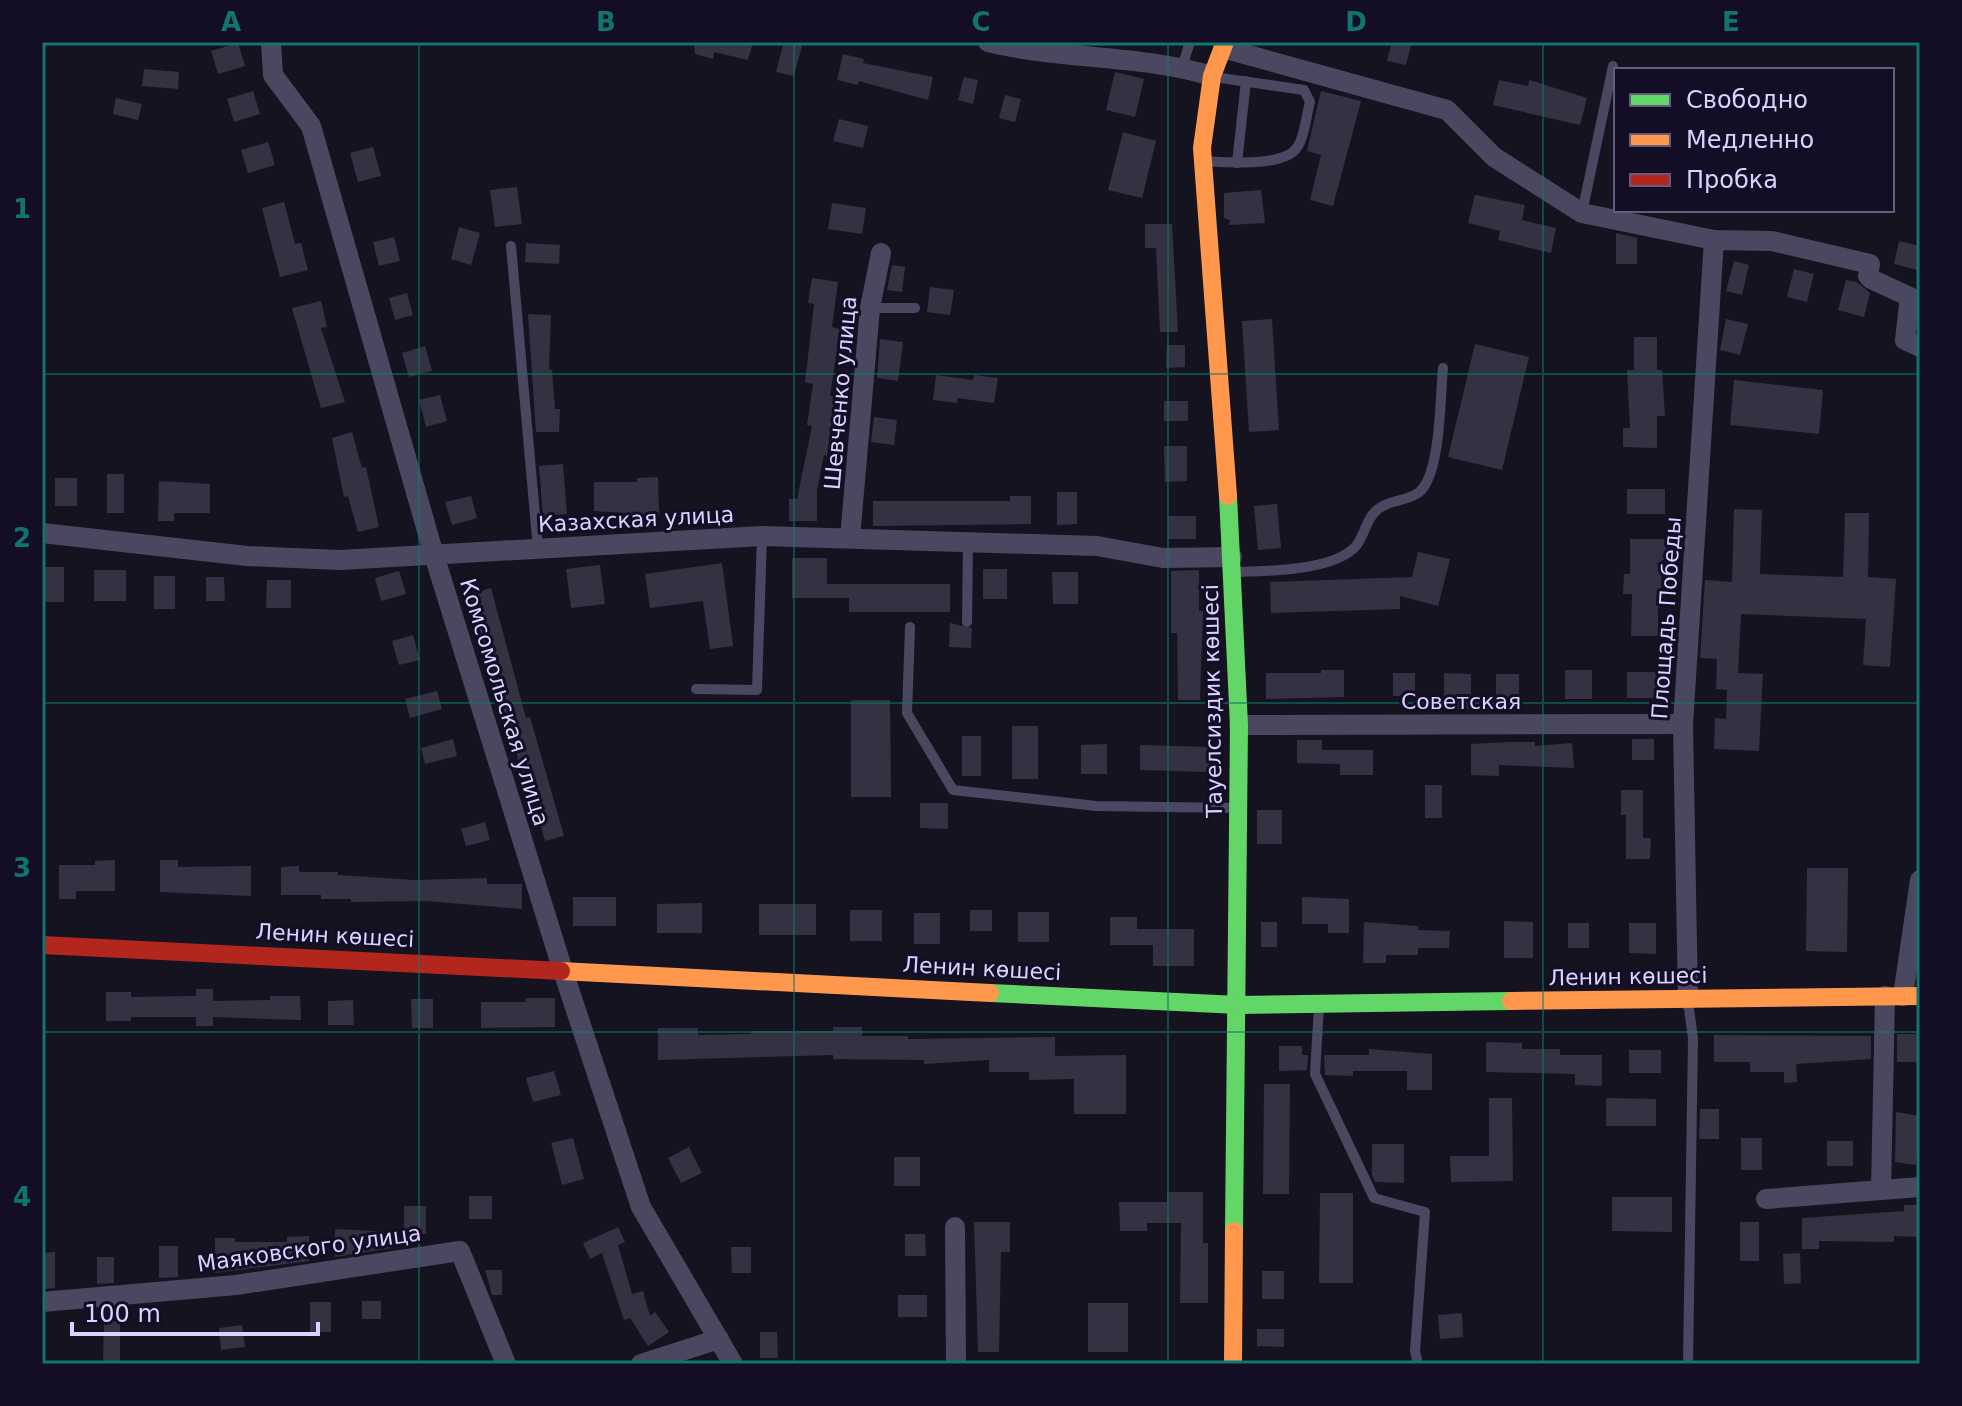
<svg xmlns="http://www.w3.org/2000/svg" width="1962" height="1406" viewBox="0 0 1962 1406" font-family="'DejaVu Sans',sans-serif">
  <rect width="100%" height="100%" fill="#161320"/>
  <!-- building -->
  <g fill="#343142">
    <path d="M694 42H753L748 60 714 52 713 59 695 54Z"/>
    <path d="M784 42H803L794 76 776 72Z"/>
    <path d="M1392 42H1412L1406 65 1387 61Z"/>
    <path d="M238 43 245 66 218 74 211 51Z"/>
    <path d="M843 54 864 59 863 63 933 77 928 100 859 81 858 85 837 80Z"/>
    <path d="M144 69 179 72 178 89 142 86Z"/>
    <path d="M1115 72 1144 79 1135 117 1106 110Z"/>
    <path d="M964 77 978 80 973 104 958 100Z"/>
    <path d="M1499 80 1528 86 1529 80 1587 98 1580 125 1493 105Z"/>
    <path d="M253 91 260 114 234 122 227 99Z"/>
    <path d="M1321 91 1361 101 1333 206 1310 200 1321 155 1307 151Z"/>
    <path d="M1005 95 1021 99 1015 122 999 118Z"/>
    <path d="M116 98 142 104 138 120 113 114Z"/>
    <path d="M839 119 868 126 863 148 833 141Z"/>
    <path d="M1123 132 1156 141 1142 198 1108 190Z"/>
    <path d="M268 142 275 165 248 173 241 150Z"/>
    <path d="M373 147 381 176 358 182 350 153Z"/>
    <path d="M517 187 522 224 495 227 490 190Z"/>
    <path d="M1261 190 1265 223 1229 225 1230 220 1224 218V193Z"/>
    <path d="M1475 195 1525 205 1522 220 1556 228 1551 253 1498 240 1500 231 1468 223Z"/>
    <path d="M284 202 295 244 301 243 308 270 280 277 262 208Z"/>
    <path d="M832 203 866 208 862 234 828 229Z"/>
    <path d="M1145 224H1172L1178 332H1160L1156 248H1145Z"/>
    <path d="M459 227 480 233 471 265 451 259Z"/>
    <path d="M1616 233 1637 238V264H1616Z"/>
    <path d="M394 237 400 261 379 266 373 242Z"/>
    <path d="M1899 241 1920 246 1918 270 1894 264Z"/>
    <path d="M526 243 560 245 559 264 525 262Z"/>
    <path d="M1734 261 1749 265 1742 295 1726 291Z"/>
    <path d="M892 265 905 267 902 292 887 290Z"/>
    <path d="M1794 269 1814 274 1807 302 1787 297Z"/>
    <path d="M812 278 838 282 832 327 840 329 830 396 835 397 827 456 824 455 817 490V521H789V499H797L812 426 807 425 813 384 805 382 814 304 808 303Z"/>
    <path d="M1846 280 1857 282 1870 293 1864 317 1838 310Z"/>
    <path d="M930 287 954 290 950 315 927 312Z"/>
    <path d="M407 293 413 315 395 320 389 298Z"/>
    <path d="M321 301 327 327 321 328 345 402 321 408 292 308Z"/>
    <path d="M528 314 551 315 549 370 552 369 555 409H560L559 432H536Z"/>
    <path d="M1272 319 1279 430 1249 432 1242 321Z"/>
    <path d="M1726 319 1748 324 1740 355 1720 350Z"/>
    <path d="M1634 337H1657V370H1662L1665 416H1657V448L1623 447V428H1630L1627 370H1634Z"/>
    <path d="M880 339 903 342 898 381 877 378Z"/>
    <path d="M1475 344 1529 357 1502 470 1448 457Z"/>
    <path d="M1167 345H1185V367L1166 368Z"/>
    <path d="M425 346 432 371 409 377 402 353Z"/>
    <path d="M936 375 973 380 974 375 998 378 994 403 957 398V403L933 400Z"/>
    <path d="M1734 380 1823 390 1819 434 1730 425Z"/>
    <path d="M440 395 447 421 426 427 419 400Z"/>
    <rect x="1164" y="401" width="24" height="20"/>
    <path d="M874 417 897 420 894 445 871 442Z"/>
    <path d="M352 432 362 468 366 467 379 527 358 532 348 496 344 497 332 438Z"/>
    <path d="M1164 446H1187V481L1165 482Z"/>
    <path d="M563 464 567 514 543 516 539 466Z"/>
    <rect x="107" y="474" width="17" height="39"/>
    <path d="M658 477 659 515 594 511V482H637V478Z"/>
    <rect x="55" y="478" width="22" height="28"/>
    <path d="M159 481 210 484V513H174V521H158Z"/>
    <rect x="1627" y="489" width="38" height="25"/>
    <path d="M1057 492H1077V524L1057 525Z"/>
    <path d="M471 496 477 518 452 525 445 502Z"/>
    <path d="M1010 496H1031V524L873 526V501H1010Z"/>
    <path d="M1277 504 1281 548 1258 550 1254 506Z"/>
    <path d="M1734 509 1762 510 1760 574 1843 577 1845 513H1869L1868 577 1896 579 1890 667 1863 665 1866 619 1741 614 1738 673 1763 674 1759 751 1714 749 1715 718 1726 719 1727 690 1716 689 1717 659 1700 658 1705 580 1732 582Z"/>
    <rect x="1168" y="516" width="28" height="23"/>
    <path d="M1630 539H1666V560H1662L1661 595H1658V636H1631L1632 594H1623L1624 574H1630Z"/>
    <path d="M1418 552 1450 559 1438 606 1400 596V609L1271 613 1270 582 1412 577Z"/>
    <path d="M792 558H827V584H950V612H849V598H792Z"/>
    <path d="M722 563 733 646 710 649 703 601 650 608 645 574Z"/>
    <path d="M600 565 605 604 571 608 566 569Z"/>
    <rect x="44" y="567" width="20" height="35"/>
    <rect x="983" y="569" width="24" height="30"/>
    <rect x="94" y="570" width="32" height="31"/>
    <path d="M1199 570V611H1203L1200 700H1178L1177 633H1171V571Z"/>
    <path d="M399 571 406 594 381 601 375 578Z"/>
    <path d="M1052 572H1078V604H1053Z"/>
    <rect x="154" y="576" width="21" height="33"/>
    <path d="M206 577H224L225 601H206Z"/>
    <path d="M267 580H291V608H266Z"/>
    <path d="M491 588 526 718 530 717 564 836 545 841 526 771 522 772 469 594Z"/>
    <path d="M950 623 972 628 971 648 949 647Z"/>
    <path d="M413 635 420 660 399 665 392 641Z"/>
    <path d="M1321 670H1344V697L1266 699V673H1321Z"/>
    <rect x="1565" y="670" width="27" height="29"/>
    <rect x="1627" y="672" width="31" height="26"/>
    <rect x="1393" y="673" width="22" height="23"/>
    <path d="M1444 673 1471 674V709H1444Z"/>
    <rect x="1496" y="674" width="23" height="37"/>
    <path d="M437 691 442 709 410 718 405 699Z"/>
    <path d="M851 700H890L891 797H851Z"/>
    <rect x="1012" y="726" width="26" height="53"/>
    <rect x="962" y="736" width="19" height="40"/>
    <path d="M453 739 457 756 425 764 421 748Z"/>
    <rect x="1632" y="739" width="22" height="21"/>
    <path d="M1297 740H1322V750H1373V775H1340V764L1297 763Z"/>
    <path d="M1510 742H1535V746L1572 743 1574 768 1499 765V776L1471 775V744Z"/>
    <path d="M1107 744V774H1081V745Z"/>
    <path d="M1140 745 1209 747V772L1140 770Z"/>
    <rect x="1425" y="785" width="17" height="33"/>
    <path d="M1621 790H1643V838H1651L1650 859H1626V815H1621Z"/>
    <path d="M920 803H948V829L920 828Z"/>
    <rect x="1257" y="810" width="25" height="34"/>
    <path d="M485 822 490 840 466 846 461 829Z"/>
    <path d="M115 860V891H76V899H59V865H95V861Z"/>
    <path d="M160 860H178V867L251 866V896L160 892Z"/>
    <path d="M299 866V872H338V875L414 880 487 878V884H522V909L426 901 351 902V899H321V895H281V867Z"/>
    <path d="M1807 868H1848L1847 952 1806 951Z"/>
    <rect x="573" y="897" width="43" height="29"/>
    <path d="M1302 897 1349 899V933H1328V924H1302Z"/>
    <path d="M702 903V933H657V904Z"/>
    <rect x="759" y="904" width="57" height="31"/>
    <rect x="850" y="910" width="32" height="31"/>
    <rect x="970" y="910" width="22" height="21"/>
    <rect x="1018" y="912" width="31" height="30"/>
    <rect x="914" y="913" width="26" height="31"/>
    <path d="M1110 917H1137V929H1194V966H1153V945H1110Z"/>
    <path d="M1504 921 1533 922V958H1504Z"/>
    <rect x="1261" y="922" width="16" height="25"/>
    <path d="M1364 922 1418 926V930L1450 931 1449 948H1418V955H1386V963H1363Z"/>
    <rect x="1568" y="923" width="21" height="25"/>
    <path d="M1629 923H1656V954L1629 953Z"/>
    <path d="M196 989H213V1001L270 1000V996H300L301 1020 213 1017V1026H196V1017H131V1021H106V992H131V997L196 996Z"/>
    <path d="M526 998H555V1027L481 1028V1002H526Z"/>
    <path d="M411 999H433V1028H412Z"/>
    <path d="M353 1000 354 1025H328V1001Z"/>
    <path d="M833 1027H862V1036H908V1039L1055 1037V1056L1126 1055V1114H1074V1079L1029 1080V1072H989V1060L924 1064V1060L833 1059V1055L658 1060V1028H698V1035L751 1034V1031H833Z"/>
    <rect x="1897" y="1034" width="23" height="28"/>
    <path d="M1714 1035 1871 1036V1059L1796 1064 1797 1082 1784 1083V1072H1750V1062H1714Z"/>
    <path d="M1486 1042 1522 1043V1049H1560V1055H1602V1086L1575 1085V1074L1486 1072Z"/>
    <path d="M1279 1046H1302V1055H1308L1307 1070 1279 1071Z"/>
    <path d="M1369 1049 1432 1054V1090H1407V1071H1353V1076L1325 1075 1324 1055H1369Z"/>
    <rect x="1629" y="1050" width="32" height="23"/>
    <path d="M554 1071 561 1095 533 1102 526 1078Z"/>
    <path d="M1264 1084H1290L1289 1194H1263Z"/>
    <path d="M1489 1098H1512L1513 1181 1451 1182 1450 1156H1489Z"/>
    <path d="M1606 1098 1656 1099V1126H1606Z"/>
    <path d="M1700 1109H1719V1139H1699Z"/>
    <path d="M1896 1112 1920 1116 1916 1165 1895 1162Z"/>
    <path d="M573 1138 584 1179 562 1185 551 1143Z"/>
    <rect x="1741" y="1138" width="21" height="32"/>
    <rect x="1827" y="1141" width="26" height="25"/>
    <path d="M1372 1144H1404V1183L1375 1182 1372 1175Z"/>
    <path d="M689 1147 702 1173 681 1183 668 1158Z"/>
    <rect x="894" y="1157" width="26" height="29"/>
    <path d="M1167 1192H1203V1243H1208V1303H1180L1181 1223H1147V1231H1120L1119 1202H1167Z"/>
    <path d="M1320 1193H1353V1283H1319Z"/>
    <rect x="469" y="1196" width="23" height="23"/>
    <path d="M1612 1197H1672V1232L1612 1231Z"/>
    <path d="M1904 1205H1920V1237L1894 1236V1242L1819 1241V1249H1802V1218L1904 1211Z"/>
    <rect x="404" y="1206" width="22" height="28"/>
    <path d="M974 1222H1010V1252H1001L999 1352H978Z"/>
    <rect x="1740" y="1222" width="19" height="39"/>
    <path d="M618 1227 625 1242 618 1245 632 1294 643 1291 650 1316 655 1312 669 1332 648 1346 630 1318 624 1320 602 1253 590 1259 583 1243Z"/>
    <path d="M335 1229 392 1232V1248L335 1257Z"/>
    <path d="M905 1234H925L926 1256H905Z"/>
    <path d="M309 1236V1261L215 1273V1238H235V1242H287V1237Z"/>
    <path d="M159 1246H178V1277L159 1278Z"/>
    <path d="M731 1247H751V1273H732Z"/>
    <path d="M55 1252V1288L42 1289V1253Z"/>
    <path d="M1800 1253 1801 1283 1784 1284 1783 1254Z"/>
    <path d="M97 1257H114V1283L97 1284Z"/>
    <path d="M485 1270H502V1295H492Z"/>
    <rect x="1262" y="1271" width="22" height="28"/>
    <rect x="898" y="1295" width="29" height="22"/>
    <rect x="362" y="1301" width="19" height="18"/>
    <rect x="310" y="1302" width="21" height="30"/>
    <rect x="1088" y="1303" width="40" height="49"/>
    <path d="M1462 1313 1463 1337 1440 1339 1438 1315Z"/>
    <path d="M104 1321H120V1361H103Z"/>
    <path d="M242 1325 245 1347 221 1350 219 1328Z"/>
    <path d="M1257 1329H1284V1347L1257 1346Z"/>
    <path d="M760 1332H777L778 1358H760Z"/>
  </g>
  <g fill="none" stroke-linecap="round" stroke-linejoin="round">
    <!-- lane -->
    <g stroke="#4a4861" stroke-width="10">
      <path d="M1182 67 1190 42"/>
      <path d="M1205 161C1226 162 1286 168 1298 146 1305 135 1306 116 1310 102L1304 90 1214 77"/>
      <path d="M1237 163 1246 81"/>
      <path d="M1582 213 1613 66"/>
      <path d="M511 246 538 549"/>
      <path d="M870 308H915"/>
      <path d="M1237 572C1267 571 1334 571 1356 546 1365 535 1366 518 1378 509 1389 500 1407 501 1418 493 1441 477 1440 397 1443 368"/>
      <path d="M967 622 968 542"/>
      <path d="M910 627 907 713 953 790 1096 806 1237 808"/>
      <path d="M696 689 757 690 762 536"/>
      <path d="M1319 1006 1315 1074 1374 1198 1425 1212 1415 1351 1418 1364"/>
      <path d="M1688 1363 1693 1038 1688 1002"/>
    </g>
    <!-- street -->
    <g stroke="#4a4861" stroke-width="20">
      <path d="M271 42 273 75 311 126 434 555 563 971 641 1207 733 1364"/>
      <path d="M988 42C1061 60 1139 54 1212 76"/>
      <path d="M1223 48 1447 110 1494 157 1582 213 1714 240 1772 241 1870 264 1868 276 1871 279 1910 297 1905 340 1920 347"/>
      <path d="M42 533 247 556 340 560 762 536 1097 546 1163 558 1232 557"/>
      <path d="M850 538 870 308 881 253"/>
      <path d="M1239 725 1683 724"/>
      <path d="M1903 996 1920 880"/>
      <path d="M1688 1000 1683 724 1714 240"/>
      <path d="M1881 1190 1885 996"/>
      <path d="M1766 1199 1920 1187"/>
      <path d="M955 1227 956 1364"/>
      <path d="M42 1302 236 1285 460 1251 506 1364"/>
      <path d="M641 1364 719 1339"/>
    </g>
    <!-- fast -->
    <g stroke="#63d668" stroke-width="18">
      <path d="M1228 496 1239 725 1234 1231"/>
      <path d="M990 993 1238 1005 1511 1001"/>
    </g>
    <!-- slow -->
    <g stroke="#ff974d" stroke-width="18">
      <path d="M1225 42 1212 76 1202 148 1228 496"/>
      <path d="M561 971 990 993"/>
      <path d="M1511 1001 1920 996"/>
      <path d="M1233 1364 1234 1231"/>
    </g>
    <!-- jam -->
    <path stroke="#b3261e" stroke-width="18" d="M42 945 561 971"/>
  </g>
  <!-- grid -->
  <path fill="none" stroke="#0f766e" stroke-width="2" stroke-opacity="0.55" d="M419 42V1364M794 42V1364M1168 42V1364M1543 42V1364M42 374H1920M42 703H1920M42 1032H1920"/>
  <g text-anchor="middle" stroke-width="6" stroke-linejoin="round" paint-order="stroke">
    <!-- street labels -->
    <g font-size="22" fill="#dad3ff" stroke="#130d26">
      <text transform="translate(840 393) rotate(-85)" y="8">Шевченко улица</text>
      <text transform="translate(636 519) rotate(-3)" y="8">Казахская улица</text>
      <text transform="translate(1666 618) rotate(-86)" y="8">Площадь Победы</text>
      <text transform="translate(1212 701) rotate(-91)" y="8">Тауелсиздик көшесі</text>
      <text x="1461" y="709">Советская</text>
      <text transform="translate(505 702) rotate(73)" y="8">Комсомольская улица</text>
      <text transform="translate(335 935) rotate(3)" y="8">Ленин көшесі</text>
      <text transform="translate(982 968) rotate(3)" y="8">Ленин көшесі</text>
      <text transform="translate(1628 976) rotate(-1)" y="8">Ленин көшесі</text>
      <text transform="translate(309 1248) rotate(-8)" y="8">Маяковского улица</text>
    </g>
  </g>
  <!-- border -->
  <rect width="1962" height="1406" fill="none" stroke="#130d26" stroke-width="88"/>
  <!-- legend -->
  <rect x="1614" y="68" width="280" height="144" fill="#130d26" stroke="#635c7d" stroke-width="2"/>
  <rect x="1630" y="94" width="40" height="12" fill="#63d668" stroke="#635c7d" stroke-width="2"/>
  <text x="1686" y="108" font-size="24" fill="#dad3ff">Свободно</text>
  <rect x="1630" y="134" width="40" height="12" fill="#ff974d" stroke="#635c7d" stroke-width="2"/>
  <text x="1686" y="148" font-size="24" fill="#dad3ff">Медленно</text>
  <rect x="1630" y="174" width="40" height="12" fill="#b3261e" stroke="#635c7d" stroke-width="2"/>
  <text x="1686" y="188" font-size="24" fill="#dad3ff">Пробка</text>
  <!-- scale -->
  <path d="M72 1322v12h246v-12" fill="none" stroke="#dad3ff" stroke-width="4"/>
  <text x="84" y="1322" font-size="24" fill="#dad3ff" stroke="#130d26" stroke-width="6" paint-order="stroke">100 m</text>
  <rect x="44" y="44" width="1874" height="1318" fill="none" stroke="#0f766e" stroke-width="3"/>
  <g font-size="26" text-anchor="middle" font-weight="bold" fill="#0f766e">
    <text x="231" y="31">A</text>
    <text x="606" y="31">B</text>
    <text x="981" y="31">C</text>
    <text x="1356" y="31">D</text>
    <text x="1731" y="31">E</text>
    <text x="22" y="218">1</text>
    <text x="22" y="547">2</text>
    <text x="22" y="877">3</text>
    <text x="22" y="1206">4</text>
  </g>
</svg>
